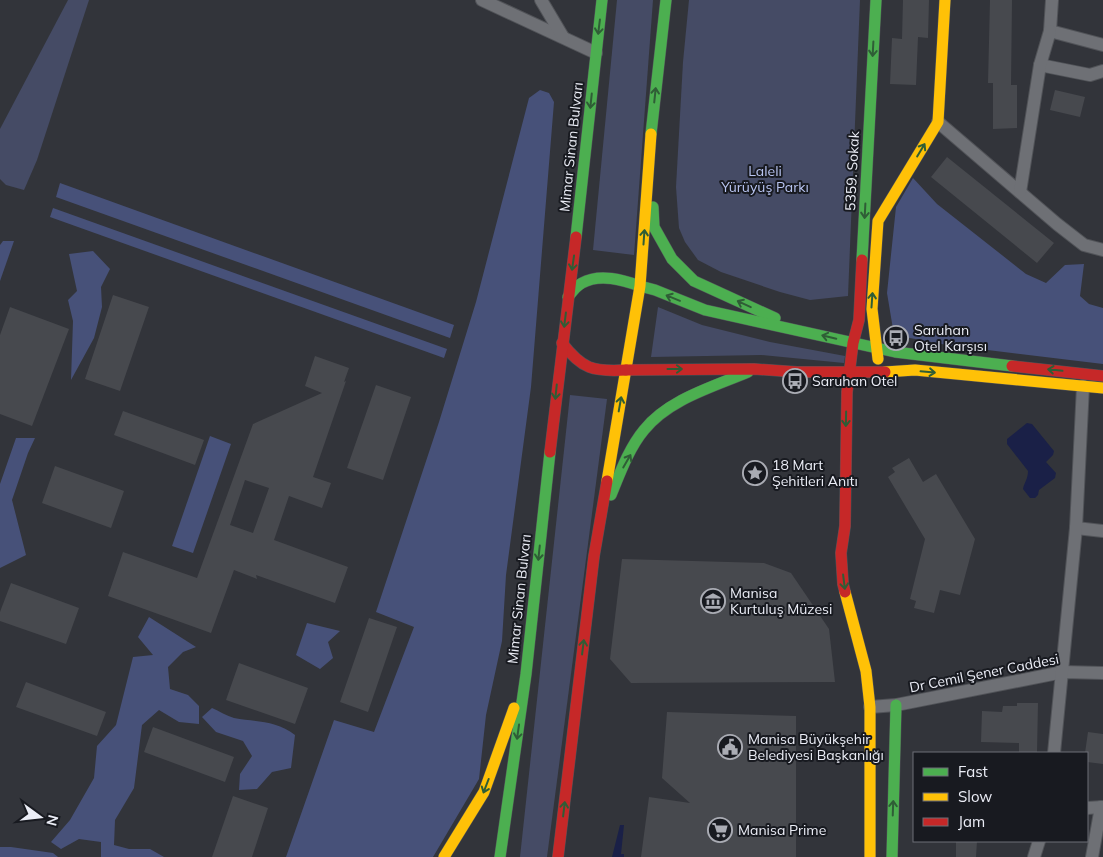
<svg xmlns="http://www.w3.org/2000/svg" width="1103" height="857" viewBox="0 0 1103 857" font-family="Mulish,sans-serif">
  <rect width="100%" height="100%" fill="#32343a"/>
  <!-- green -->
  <g fill="#454b65">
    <path d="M68 0H89L37 160 24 190 6 185 0 179V129Z"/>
    <path d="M617 0H653L634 255 593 250Z"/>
    <path d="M689 0H860L848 296 810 300 780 292 721 272 698 260 685 242 679 228 676 187 683 62Z"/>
    <path d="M658 307 702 325 770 342 845 356 844 363 761 355 651 357Z"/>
    <path d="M570 395 607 399 547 857H520Z"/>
  </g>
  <!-- forest -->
  <g fill="#475179">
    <path d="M540 90 549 93 554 102 531 387 506 575 502 641 486 715 479 779 433 857H286L334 720 374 732 414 627 376 612 439 422 476 302 529 98Z"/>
    <path d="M913 178 937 204 1026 274 1046 283 1065 265 1084 264 1080 296 1089 304 1103 308V364L947 345 894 335 887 293 896 207Z"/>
    <path d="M60 183 454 325 450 338 56 197Z"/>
    <path d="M53 208 447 349 444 358 50 217Z"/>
    <path d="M3 241H14L0 281V245Z"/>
    <path d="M93 251 110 269 101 287 102 307 94 338 71 380 73 321 68 300 77 291 69 254Z"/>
    <path d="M210 436 231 444 193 553 172 546Z"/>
    <path d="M16 438H35L28 453 12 500 26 555 0 568V484Z"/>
    <path d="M149 617 196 647 183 652 168 667 170 689 188 695 199 706V724L179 722 159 710 142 725 134 788 115 820 114 845 129 849H150L164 857H101V842L79 839 61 849 51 842 70 820 94 778 97 746 116 725 133 657 153 655 138 637Z"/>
    <path d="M307 623 340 631 328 642 333 658 320 669 296 655Z"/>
    <path d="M212 708C219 711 227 716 234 718 256 722 276 720 295 735L291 768 272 772 257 789 239 790 240 774 252 756 243 741 216 732 202 717Z"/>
    <path d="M0 847H11L53 853 58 857H0Z"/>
  </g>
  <!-- water -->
  <g fill="#1a2047">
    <path d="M1027 423 1032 424 1054 451 1053 455 1046 462 1056 473 1055 478 1039 490 1038 495 1035 498H1030L1023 489C1024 483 1028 479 1028 471L1007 444V439Z"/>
    <path d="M620 825H624L621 854H624V857H612Z"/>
  </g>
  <!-- building -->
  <g fill="#47494e" fill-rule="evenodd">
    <path d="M903 0H929L928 38 918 37 916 85 890 84 892 38 902 39Z"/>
    <path d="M990 0H1012L1011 85H1017V128L993 129V83H988Z"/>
    <path d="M1055 90 1085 97 1080 117 1050 110Z"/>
    <path d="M947 157 1054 243 1037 263 931 177Z"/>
    <path d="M113 295 149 307 120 391 85 379Z"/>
    <path d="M10 307 69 329 32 426 0 414V335Z"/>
    <path d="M315 356 349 368 344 382 346 381 313 477 331 483 322 508 289 496 274 540 348 567 335 603 256 575 257 579 234 570 211 633 108 596 123 552 197 578 253 424 322 393 305 386ZM245 480 269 488 253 533 230 525Z"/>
    <path d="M376 385 411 397 383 480 347 468Z"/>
    <path d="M123 411 204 440 195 465 114 435Z"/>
    <path d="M909 458 923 482 936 474 975 539 960 595 940 590 934 613 914 608 916 601 910 599 925 539 888 477 895 472 892 468Z"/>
    <path d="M55 466 124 491 111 528 42 503Z"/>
    <path d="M622 559 764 563 791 573 829 629 835 682 631 683 610 659Z"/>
    <path d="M11 583 79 608 66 644 0 621V612Z"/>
    <path d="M369 618 397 627 368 712 340 702Z"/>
    <path d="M239 663 308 688 295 724 226 700Z"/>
    <path d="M26 682 106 712 97 736 16 707Z"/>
    <path d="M1017 703H1038L1037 753H1019V743L981 742 982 711 1002 712 1003 706H1017Z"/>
    <path d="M667 712 796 716V857H641L649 797 690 803 662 778Z"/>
    <path d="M153 727 234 757 225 782 144 752Z"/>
    <path d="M1088 732 1103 734V764L1087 762V753H1085Z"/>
    <path d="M233 796 268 808 252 857H212Z"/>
    <path d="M956 841H977L976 857H956Z"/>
  </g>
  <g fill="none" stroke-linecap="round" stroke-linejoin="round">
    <defs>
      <g id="street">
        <path d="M482 0 596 53"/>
        <path d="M541 0 563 37"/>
        <path d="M1052 0 1050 31 1103 45"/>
        <path d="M1040 65 1090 75 1103 71"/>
        <path d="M938 122 1057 224 1084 245 1103 250"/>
        <path d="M1020 192 1040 65 1050 31"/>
        <path d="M1076 528 1103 531"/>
        <path d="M870 707 896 705 1063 672 1103 673"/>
        <path d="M1054 753 1076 528 1083 386"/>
        <path d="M1087 808 1103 807"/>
        <path d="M1034 857 1039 841"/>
        <path d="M1092 857 1101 807"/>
      </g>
      <g id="fast">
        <path d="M651 134 666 0"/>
        <path d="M653 207 654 227 672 259 694 281 775 318"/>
        <path d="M576 237 602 0"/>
        <path d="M862 260 876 0"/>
        <path d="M640 286 655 290 705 310 895 352 1012 366"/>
        <path d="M568 297C572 292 576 286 582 283 600 273 623 280 640 286"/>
        <path d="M611 495C620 473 629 448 644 430 669 399 713 387 748 372"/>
        <path d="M500 857 526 674 550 452"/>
        <path d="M892 857 896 705"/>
      </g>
      <g id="slow">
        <path d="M878 359 872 309 878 221 938 122 945 0"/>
        <path d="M885 372 915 370 1103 388"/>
        <path d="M607 481 640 286 651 134"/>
        <path d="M845 592 866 671 870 707V857"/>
        <path d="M444 857 484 792 514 708"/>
      </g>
      <g id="jam">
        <path d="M562 343C582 369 593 372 626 370"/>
        <path d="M1012 366 1103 376"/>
        <path d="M626 370 754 369 797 372H885"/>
        <path d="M550 452 576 237"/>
        <path d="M845 592 843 584 841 553 845 526 847 392 853 343 859 320 862 260"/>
        <path d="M558 857 594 556 607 481"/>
      </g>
    </defs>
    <!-- street casing -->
    <use href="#street" stroke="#515358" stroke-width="14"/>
    <!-- fast casing -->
    <use href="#fast" stroke="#515358" stroke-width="12"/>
    <!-- slow casing -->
    <use href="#slow" stroke="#515358" stroke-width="12"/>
    <!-- jam casing -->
    <use href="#jam" stroke="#515358" stroke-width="12"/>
    <!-- street -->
    <use href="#street" stroke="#6e7075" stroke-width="12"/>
    <!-- fast -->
    <use href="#fast" stroke="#4caf50" stroke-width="11"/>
    <!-- slow -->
    <use href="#slow" stroke="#ffc107" stroke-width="11"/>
    <!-- jam -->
    <use href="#jam" stroke="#c62828" stroke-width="11"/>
  </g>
  <!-- one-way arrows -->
  <defs><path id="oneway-shaft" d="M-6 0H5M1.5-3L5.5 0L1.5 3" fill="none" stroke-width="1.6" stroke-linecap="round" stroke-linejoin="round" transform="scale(1.25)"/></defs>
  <g stroke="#2f5d36">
    <use href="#oneway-shaft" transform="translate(599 27) rotate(97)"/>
    <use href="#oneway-shaft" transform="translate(873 49) rotate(93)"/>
    <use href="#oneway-shaft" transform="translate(655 95) rotate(-84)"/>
    <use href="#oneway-shaft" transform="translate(591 101) rotate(96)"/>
    <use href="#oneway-shaft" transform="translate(921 150) rotate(-59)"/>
    <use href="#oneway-shaft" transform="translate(865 211) rotate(93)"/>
    <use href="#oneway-shaft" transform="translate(644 237) rotate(-86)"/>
    <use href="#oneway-shaft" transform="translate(573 263) rotate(98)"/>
    <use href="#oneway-shaft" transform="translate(673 298) rotate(-158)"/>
    <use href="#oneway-shaft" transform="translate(872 300) rotate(-86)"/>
    <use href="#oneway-shaft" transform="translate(744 304) rotate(-155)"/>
    <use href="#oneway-shaft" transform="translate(565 320) rotate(97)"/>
    <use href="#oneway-shaft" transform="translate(829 337) rotate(-166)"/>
    <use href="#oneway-shaft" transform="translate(675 369)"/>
    <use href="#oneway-shaft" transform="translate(1055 370) rotate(-174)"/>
    <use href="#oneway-shaft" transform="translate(928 372) rotate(5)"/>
    <use href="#oneway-shaft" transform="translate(556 392) rotate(96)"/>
    <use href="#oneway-shaft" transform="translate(620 404) rotate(-80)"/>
    <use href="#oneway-shaft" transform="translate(846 419) rotate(91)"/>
    <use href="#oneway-shaft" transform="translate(627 461) rotate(-60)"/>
    <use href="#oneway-shaft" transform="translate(539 553) rotate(96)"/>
    <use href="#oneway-shaft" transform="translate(844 582) rotate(83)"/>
    <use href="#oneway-shaft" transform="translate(583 647) rotate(-83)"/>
    <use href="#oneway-shaft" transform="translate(518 732) rotate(98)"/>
    <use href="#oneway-shaft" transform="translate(486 786) rotate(111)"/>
    <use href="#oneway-shaft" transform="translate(893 808) rotate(-88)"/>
    <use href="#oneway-shaft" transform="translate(564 809) rotate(-83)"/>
  </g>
  <!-- icons -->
  <defs>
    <symbol id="bus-ring" viewBox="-11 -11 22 22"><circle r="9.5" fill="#181a20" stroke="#aaacb4" stroke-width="1.5"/><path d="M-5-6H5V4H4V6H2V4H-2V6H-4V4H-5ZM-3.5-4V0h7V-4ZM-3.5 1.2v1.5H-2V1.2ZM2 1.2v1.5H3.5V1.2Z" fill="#aaacb4"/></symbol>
    <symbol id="sight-ring" viewBox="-11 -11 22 22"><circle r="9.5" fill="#181a20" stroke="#aaacb4" stroke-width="1.5"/><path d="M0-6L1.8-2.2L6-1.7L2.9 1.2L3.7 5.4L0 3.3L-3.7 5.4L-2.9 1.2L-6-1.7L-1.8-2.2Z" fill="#aaacb4"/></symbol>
    <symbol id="museum-ring" viewBox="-11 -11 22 22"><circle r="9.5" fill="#181a20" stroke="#aaacb4" stroke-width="1.5"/><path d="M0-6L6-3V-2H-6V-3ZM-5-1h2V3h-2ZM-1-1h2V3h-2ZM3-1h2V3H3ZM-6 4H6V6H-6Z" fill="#aaacb4"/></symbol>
    <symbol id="civic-ring" viewBox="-11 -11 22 22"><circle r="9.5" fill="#181a20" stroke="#aaacb4" stroke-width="1.5"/><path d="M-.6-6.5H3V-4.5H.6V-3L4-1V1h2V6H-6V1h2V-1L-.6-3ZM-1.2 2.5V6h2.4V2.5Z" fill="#aaacb4"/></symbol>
    <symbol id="supermarket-ring" viewBox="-11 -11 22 22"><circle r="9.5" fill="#181a20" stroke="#aaacb4" stroke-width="1.5"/><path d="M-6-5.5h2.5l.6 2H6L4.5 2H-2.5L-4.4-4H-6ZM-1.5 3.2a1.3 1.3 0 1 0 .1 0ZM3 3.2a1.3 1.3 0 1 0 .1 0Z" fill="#aaacb4"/></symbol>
  </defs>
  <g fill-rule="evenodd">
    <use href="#bus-ring" x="882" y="324" width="28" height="28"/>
    <use href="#bus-ring" x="781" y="367" width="28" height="28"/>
    <use href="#sight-ring" x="741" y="459" width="28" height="28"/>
    <use href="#museum-ring" x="699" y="587" width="28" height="28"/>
    <use href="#civic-ring" x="716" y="733" width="28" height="28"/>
    <use href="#supermarket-ring" x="706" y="816" width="28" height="28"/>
  </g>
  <g text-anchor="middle" stroke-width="4" stroke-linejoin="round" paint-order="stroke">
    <!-- street labels -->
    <g font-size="14" fill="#ebedf6" stroke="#181a20">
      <text transform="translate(571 147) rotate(-84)" y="5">Mimar Sinan Bulvarı</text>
      <text transform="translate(852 171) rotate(-87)" y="5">5359. Sokak</text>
      <text transform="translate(519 599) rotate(-84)" y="5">Mimar Sinan Bulvarı</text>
      <text transform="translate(984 673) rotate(-11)" y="5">Dr Cemil Şener Caddesi</text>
    </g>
    <!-- park labels -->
    <g font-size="14" fill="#b9c5f2" stroke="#181a20">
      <text x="765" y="176">Laleli<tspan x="765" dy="16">Yürüyüş Parkı</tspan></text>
    </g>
    <!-- poi labels -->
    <g font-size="14" fill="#ebedf6" stroke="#181a20" text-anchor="start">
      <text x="914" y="335">Saruhan<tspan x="914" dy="16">Otel Karşısı</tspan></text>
      <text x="812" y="386">Saruhan Otel</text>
      <text x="772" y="470">18 Mart<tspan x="772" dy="16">Şehitleri Anıtı</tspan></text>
      <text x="730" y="598">Manisa<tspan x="730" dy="16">Kurtuluş Müzesi</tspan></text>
      <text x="748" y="744">Manisa Büyükşehir<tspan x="748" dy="16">Belediyesi Başkanlığı</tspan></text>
      <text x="738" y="835">Manisa Prime</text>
    </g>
  </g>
  <!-- legend -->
  <rect x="913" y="752" width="175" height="90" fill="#181a20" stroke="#6c6e76"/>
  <rect x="923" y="768" width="25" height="8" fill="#4caf50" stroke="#6c6e76"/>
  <text x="958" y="777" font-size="15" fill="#ebedf6">Fast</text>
  <rect x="923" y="793" width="25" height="8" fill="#ffc107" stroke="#6c6e76"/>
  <text x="958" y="802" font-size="15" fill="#ebedf6">Slow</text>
  <rect x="923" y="818" width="25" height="8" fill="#c62828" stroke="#6c6e76"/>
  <text x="958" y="827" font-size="15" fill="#ebedf6">Jam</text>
  <!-- north arrow -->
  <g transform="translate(40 817) rotate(105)" stroke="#181a20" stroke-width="4" paint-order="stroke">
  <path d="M0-4L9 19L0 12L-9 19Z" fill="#ebedf6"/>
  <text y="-8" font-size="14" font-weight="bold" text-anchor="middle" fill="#ebedf6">N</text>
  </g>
</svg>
